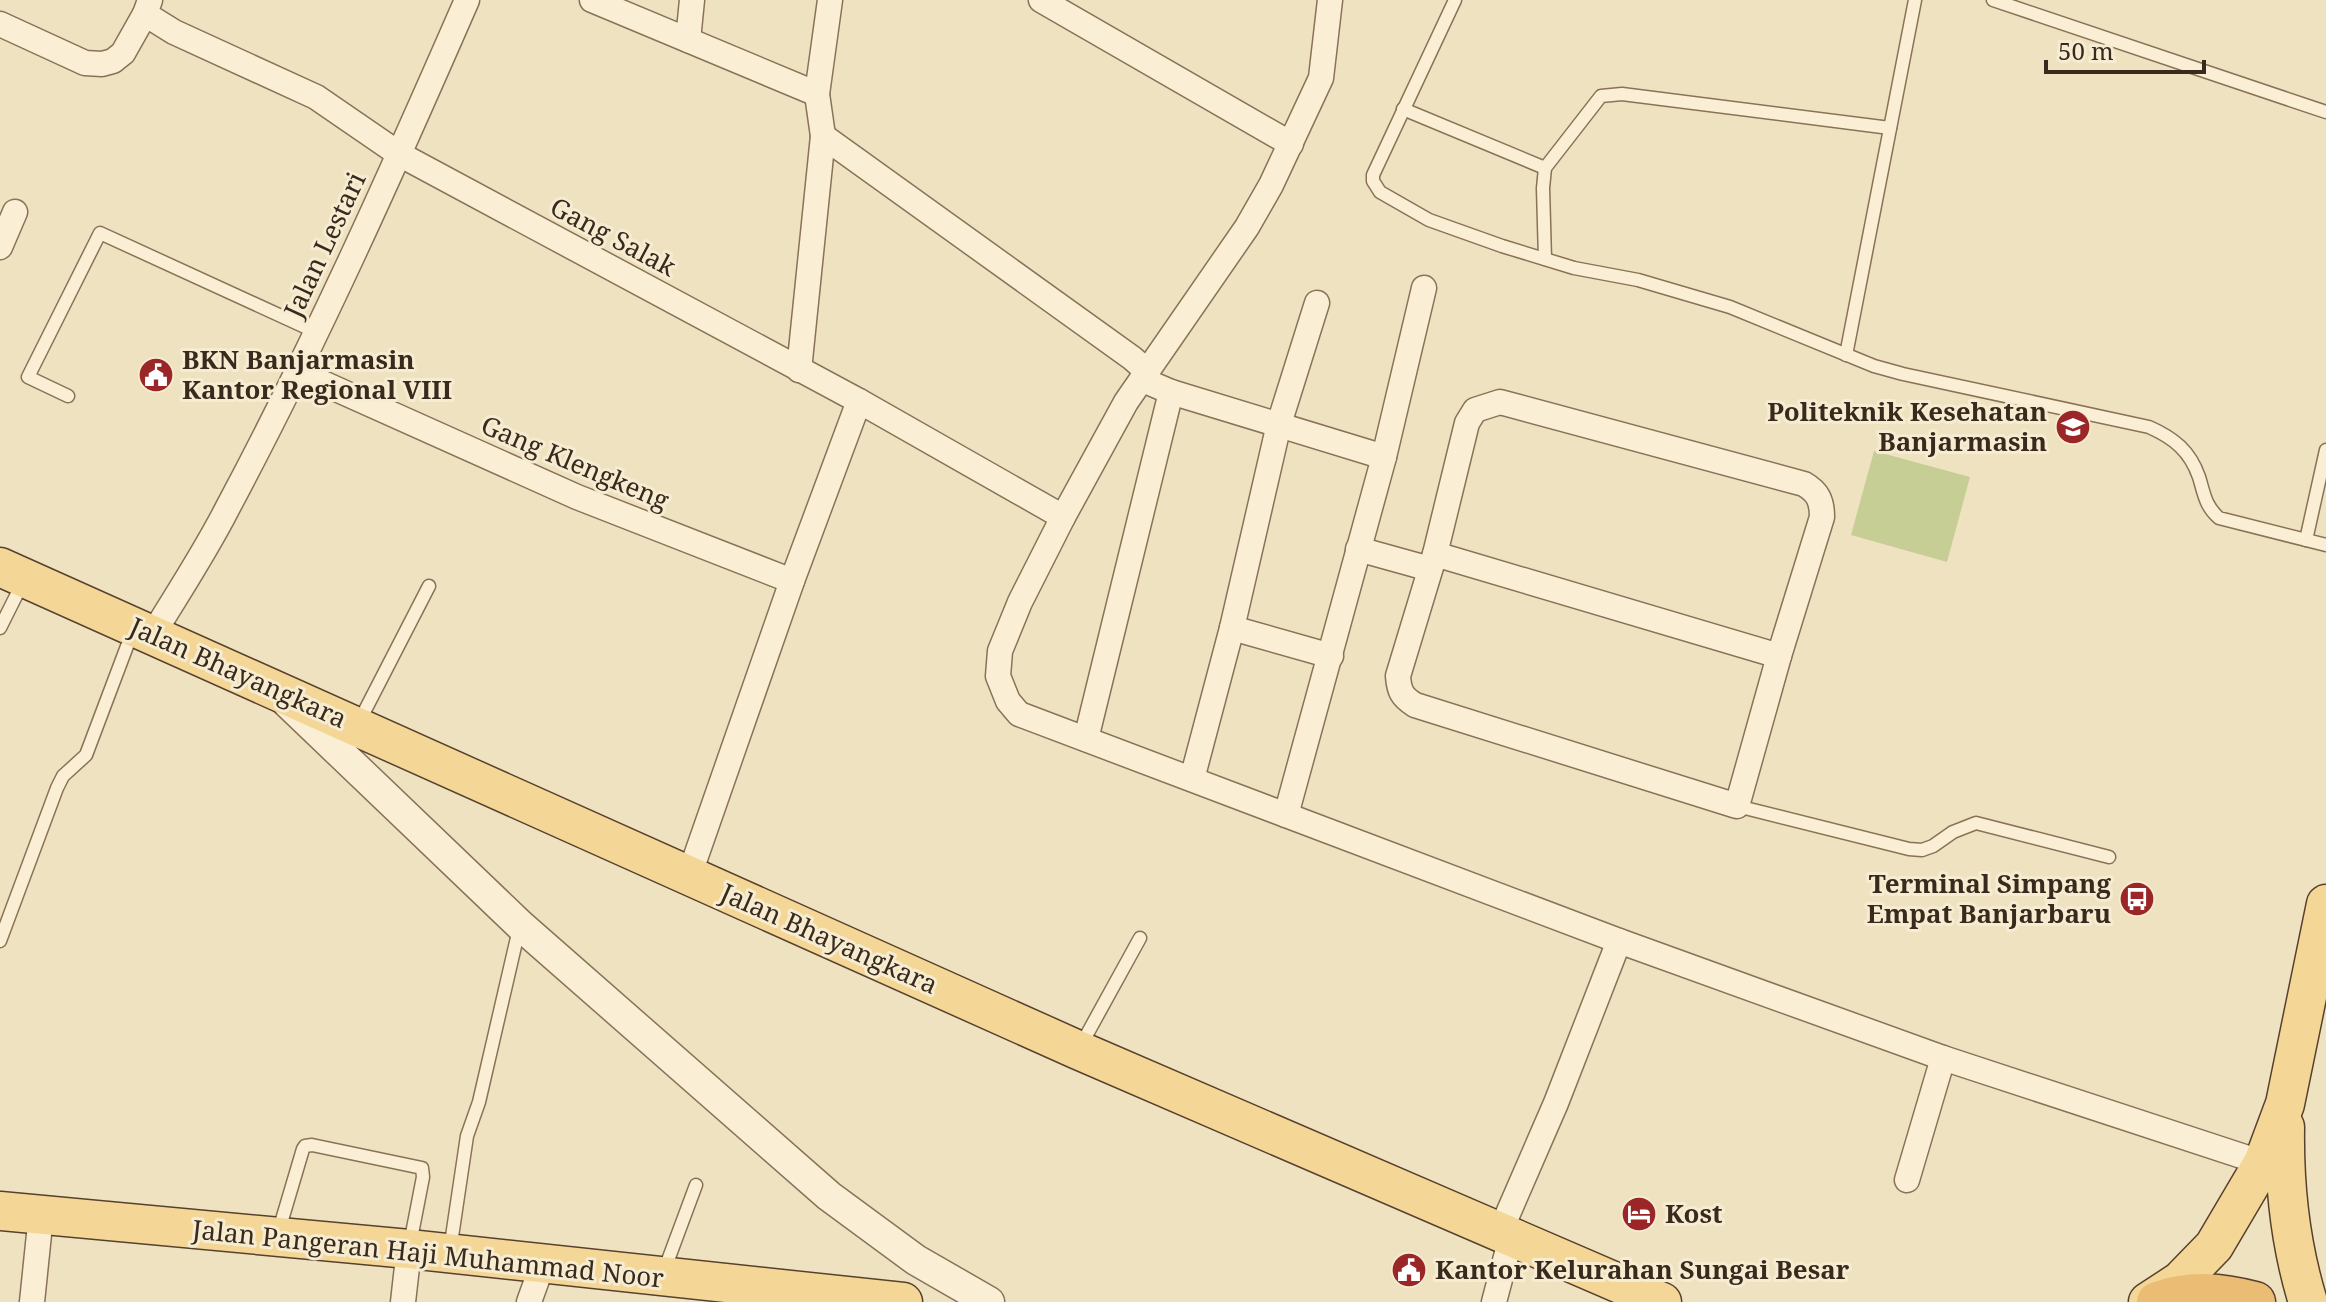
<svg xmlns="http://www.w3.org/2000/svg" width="2326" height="1302" viewBox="0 0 2326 1302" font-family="'Noto Serif',serif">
  <rect width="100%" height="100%" fill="#efe2c1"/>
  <!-- green -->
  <path fill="#c7ce95" d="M1874 451 1970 477 1947 562 1851 535Z"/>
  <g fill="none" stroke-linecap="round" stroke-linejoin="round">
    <defs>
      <g id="service">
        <path d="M1455 0 1373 175V181L1380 192 1429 220 1502 246 1574 268 1638 280 1730 307 1874 366 1903 374 2149 427C2174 438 2190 451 2199 477 2204 493 2205 506 2219 518L2326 545"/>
        <path d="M1993 0 2326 112"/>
        <path d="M1403 109 1545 168"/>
        <path d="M1545 259 1543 188 1545 168 1601 96 1622 94 1890 128"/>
        <path d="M1846 355 1915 0"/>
        <path d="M68 396 28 377 100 233 316 332"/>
        <path d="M2306 540 2326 450"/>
        <path d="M0 628 24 580"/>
        <path d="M358 724 429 586"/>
        <path d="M1737 806 1909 849 1922 850 1933 846 1953 832 1976 823 2109 857"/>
        <path d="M0 941 57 788 63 776 86 755 132 633"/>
        <path d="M1080 1047 1140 938"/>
        <path d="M279 1230 303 1149 305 1146 312 1145 422 1168 423 1177 410 1244"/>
        <path d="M450 1250 467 1136 479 1102 519 929"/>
        <path d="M664 1271 696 1185"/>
      </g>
      <g id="minor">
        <path d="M150 0 145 14 174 32 316 97 399 154 859 401 1063 517"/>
        <path d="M592 0 817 94"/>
        <path d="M1041 0 1291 144"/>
        <path d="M1330 0 1321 78 1271 185 1247 227 1126 402 1063 517 1020 602 1000 651 998 676 1008 701 1019 714 1619 941 1943 1058 2263 1163"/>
        <path d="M0 24 85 63 102 64 113 61 123 53 145 14"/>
        <path d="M688 40 692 0"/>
        <path d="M823 136 1132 358 1140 365 1150 383 1171 392 1384 457"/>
        <path d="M0 247 15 212"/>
        <path d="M799 370 823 136 817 94 830 0"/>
        <path d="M296 371 577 497 792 581"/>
        <path d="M1358 549 1430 569"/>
        <path d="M1435 554 1779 656 1737 806 1415 705C1402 697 1399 691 1398 676Z"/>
        <path d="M1435 554 1467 423 1475 410 1500 402 1804 484C1818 492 1822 501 1822 517L1779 656"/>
        <path d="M1232 628 1331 656"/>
        <path d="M153 634C178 593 205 552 227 509 315 344 392 172 467 0"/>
        <path d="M1086 739 1171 392"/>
        <path d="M1192 779 1232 628 1279 424 1317 303"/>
        <path d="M1286 815 1384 457 1424 288"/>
        <path d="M689 876 792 581 859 401"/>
        <path d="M1907 1180 1943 1058"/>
        <path d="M1500 1232 1556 1103 1619 941"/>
        <path d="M32 1302 41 1215"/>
        <path d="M403 1302 409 1249"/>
        <path d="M529 1302 543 1263"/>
        <path d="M1494 1302 1511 1238"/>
      </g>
      <path id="tertiary" d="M287 702 520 925 829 1196 916 1260 989 1302"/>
      <g id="primary">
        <path d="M0 567 1078 1050 1662 1302"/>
        <path d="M2285 1127C2284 1187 2290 1244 2308 1302"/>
        <path d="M0 1211 409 1249 903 1302"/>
        <path d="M2148 1302 2180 1281 2214 1246 2263 1163 2285 1104 2326 904"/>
      </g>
      <path id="trunk" d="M2157 1302C2191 1290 2221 1293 2255 1302"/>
    </defs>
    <!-- service casing -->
    <use href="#service" stroke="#897258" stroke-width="15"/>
    <!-- minor casing -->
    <use href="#minor" stroke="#897258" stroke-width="27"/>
    <!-- tertiary casing -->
    <use href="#tertiary" stroke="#897258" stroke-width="33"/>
    <!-- primary casing -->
    <use href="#primary" stroke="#57402d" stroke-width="41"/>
    <!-- trunk casing -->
    <use href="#trunk" stroke="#57402d" stroke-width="43"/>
    <!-- service -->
    <use href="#service" stroke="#faefd5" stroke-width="12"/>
    <!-- minor -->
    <use href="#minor" stroke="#faefd5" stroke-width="24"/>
    <!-- tertiary -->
    <use href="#tertiary" stroke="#faefd5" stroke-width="30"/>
    <!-- primary -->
    <use href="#primary" stroke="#f4d797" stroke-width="38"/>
    <!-- trunk -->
    <use href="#trunk" stroke="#ebbc73" stroke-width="40"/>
  </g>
  <!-- icons -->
  <defs>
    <symbol id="civic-disc" viewBox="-11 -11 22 22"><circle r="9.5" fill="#9a2627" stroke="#f6ecd1"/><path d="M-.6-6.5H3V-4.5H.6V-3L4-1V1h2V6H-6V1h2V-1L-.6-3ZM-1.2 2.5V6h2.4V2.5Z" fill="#fff"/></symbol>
    <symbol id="university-disc" viewBox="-11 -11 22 22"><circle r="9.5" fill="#9a2627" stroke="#f6ecd1"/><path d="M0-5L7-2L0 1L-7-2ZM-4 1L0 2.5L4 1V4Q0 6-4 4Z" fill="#fff"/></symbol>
    <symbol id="bus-disc" viewBox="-11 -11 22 22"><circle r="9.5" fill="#9a2627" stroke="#f6ecd1"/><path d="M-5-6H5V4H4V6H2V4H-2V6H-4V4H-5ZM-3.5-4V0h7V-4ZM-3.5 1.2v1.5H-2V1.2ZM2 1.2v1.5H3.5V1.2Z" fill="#fff"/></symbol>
    <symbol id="hotel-disc" viewBox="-11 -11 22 22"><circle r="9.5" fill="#9a2627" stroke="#f6ecd1"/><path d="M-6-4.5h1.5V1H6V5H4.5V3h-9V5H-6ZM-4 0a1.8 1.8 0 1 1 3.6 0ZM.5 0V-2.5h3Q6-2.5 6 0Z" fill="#fff"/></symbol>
  </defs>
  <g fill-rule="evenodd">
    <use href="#civic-disc" x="136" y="355" width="40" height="40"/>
    <use href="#university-disc" x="2053" y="407" width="40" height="40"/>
    <use href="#bus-disc" x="2117" y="879" width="40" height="40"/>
    <use href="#hotel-disc" x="1619" y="1194" width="40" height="40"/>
    <use href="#civic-disc" x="1389" y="1250" width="40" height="40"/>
  </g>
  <g text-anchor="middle" stroke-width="6" stroke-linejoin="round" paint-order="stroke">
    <!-- street labels -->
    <g font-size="26" fill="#392a1d" stroke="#f6ecd1">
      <text transform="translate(613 237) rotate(28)" y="9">Gang Salak</text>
      <text transform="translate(325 245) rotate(-65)" y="9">Jalan Lestari</text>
      <text transform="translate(575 463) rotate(23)" y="9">Gang Klengkeng</text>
      <text transform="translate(238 673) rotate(24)" y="9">Jalan Bhayangkara</text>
      <text transform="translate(829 939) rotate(24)" y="9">Jalan Bhayangkara</text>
      <text transform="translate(428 1254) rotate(6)" y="9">Jalan Pangeran Haji Muhammad Noor</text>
    </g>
    <!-- poi labels -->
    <g font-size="26" font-weight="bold" fill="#392a1d" stroke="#f6ecd1" text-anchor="start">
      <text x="182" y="369">BKN Banjarmasin<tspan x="182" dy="30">Kantor Regional VIII</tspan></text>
      <text x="2047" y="421" text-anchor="end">Politeknik Kesehatan<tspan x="2047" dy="30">Banjarmasin</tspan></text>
      <text x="2111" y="893" text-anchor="end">Terminal Simpang<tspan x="2111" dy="30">Empat Banjarbaru</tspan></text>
      <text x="1665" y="1223">Kost</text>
      <text x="1435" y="1279">Kantor Kelurahan Sungai Besar</text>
    </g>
  </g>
  <!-- scale -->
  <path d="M2046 60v12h158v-12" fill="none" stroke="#392a1d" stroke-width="4"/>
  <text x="2058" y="60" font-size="24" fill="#392a1d" stroke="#f6ecd1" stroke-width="6" paint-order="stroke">50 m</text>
</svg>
